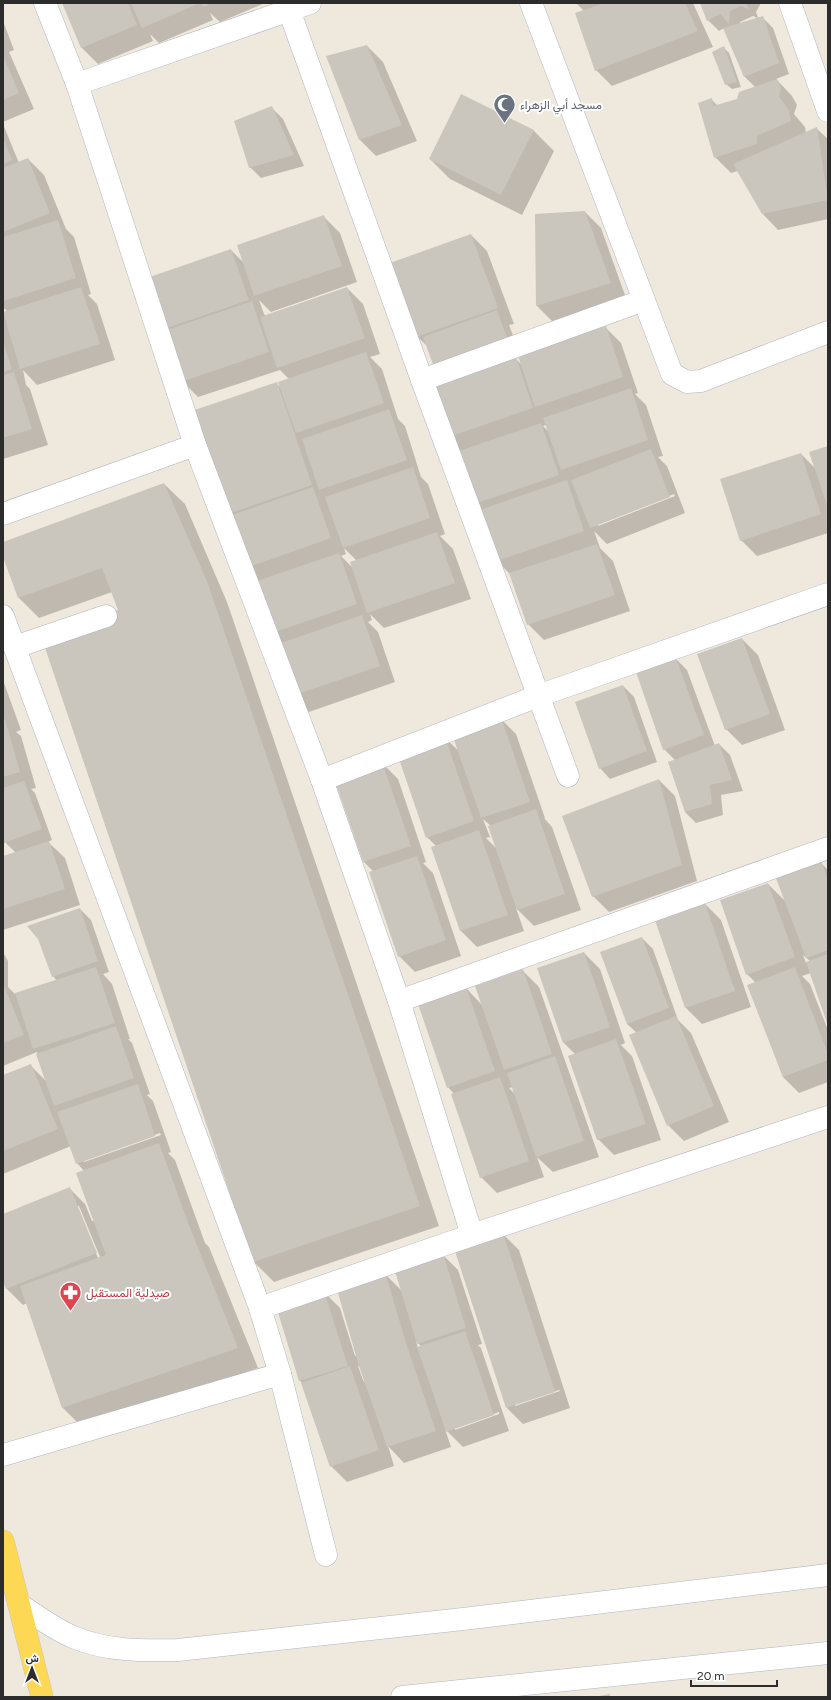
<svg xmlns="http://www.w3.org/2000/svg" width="831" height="1700" viewBox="0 0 831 1700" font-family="Figtree,Vazirmatn,sans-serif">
  <rect width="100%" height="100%" fill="#efe8dd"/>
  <!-- shadow -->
  <g fill="#0003" fill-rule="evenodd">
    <path d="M63 3H265L220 22 210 13 213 20 159 43 150 34 153 41 98 64 82 48Z"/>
    <path d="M576 3H693L713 47 612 86 596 70 584 11Z"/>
    <path d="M701 3H761L756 12 758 18 762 17 773 28 789 74 776 79 792 96 797 105 794 114 805 127 806 134 817 129 828 139V219L778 230 762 213 738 171 731 173 715 157 711 99 718 106 738 100 755 87 745 77 724 28 719 31 708 20ZM753 16 757 18 740 24V22Z"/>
    <path d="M3 21 14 50 9 52 34 109 3 122Z"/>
    <path d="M367 46 383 62 417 141 376 156 360 140 328 57Z"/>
    <path d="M724 48 729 53 741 87 732 89 726 84Z"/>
    <path d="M461 95 534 131 554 151 522 215 450 179 430 159Z"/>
    <path d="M272 108 283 119 304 166 261 178 250 167Z"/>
    <path d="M3 124 19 163 28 159 44 175 66 229 74 237 91 294 88 295 97 304 115 360 37 385 23 370 26 385 30 389 48 445 3 459V313L7 311 3 307Z"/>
    <path d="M585 212 601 228 626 298 553 322 537 306 536 215Z"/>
    <path d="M324 217 340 233 357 282 271 312 259 300 264 314 266 316 347 288 363 304 380 354 370 357 382 369 398 419 405 426 421 477 428 484 445 534 440 536 453 549 471 599 384 628 370 614 372 620 368 622 378 632 395 682 309 712 293 696 227 518 277 384 282 389 289 379 280 370 198 397 182 381 162 330 231 250 243 262ZM344 548 357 561 353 568 341 556 346 554Z"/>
    <path d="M471 235 487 251 514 324 509 325 519 351 428 347 417 336Z"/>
    <path d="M605 327 621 343 638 393 635 394 646 405 663 456 658 457 667 466 685 513 607 544 594 531 600 548 613 561 630 611 544 640 528 624 510 574 497 561 446 438 515 358 521 364ZM546 425 549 432 543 426ZM674 494 675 496 598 526V524Z"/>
    <path d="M828 447V533L757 556 741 540 801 454 816 469Z"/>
    <path d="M164 484 185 504 227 602 439 1226 274 1282 254 1262 120 611 112 592 39 618 19 598 3 554V543Z"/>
    <path d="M742 639 758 655 785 730 742 745 726 729Z"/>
    <path d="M676 659 687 670 715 746 719 744 730 755 743 791 721 795 723 815 696 823 685 812 675 760 664 749Z"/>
    <path d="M3 680 21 730 16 732 21 736 36 788 31 789 35 793 52 840 48 842 65 858 80 905 3 930V857L16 853 5 842 3 836Z"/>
    <path d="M623 686 634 697 657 762 610 779 600 768Z"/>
    <path d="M500 718 516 734 545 818H544L552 827 581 910 534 926 516 908 524 931 477 947 461 931 432 848 436 846 427 837 445 738 460 752ZM483 819 491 826 497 849 486 838 490 837Z"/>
    <path d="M382 763 398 779 426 862 423 863 433 873 461 956 415 972 399 956 374 872 364 862 335 779Z"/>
    <path d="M659 780 675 796 697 881 609 912 593 896Z"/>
    <path d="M820 862 828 870V1024L811 973 802 976 810 984 828 1030V1082L799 1093 783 1077 749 986 756 983 747 974 768 884 786 902ZM803 955 810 961 806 963Z"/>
    <path d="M705 904 721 920 751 1007 702 1024 686 1008 656 921Z"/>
    <path d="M80 909 91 920 109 972 103 974 112 984 130 1039H128L132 1043 150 1094 147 1095 153 1101 171 1152 168 1153 175 1160 205 1243 209 1247 258 1368 83 1428 62 1407 27 1303 23 1305 7 1289 3 1279V1215L69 1188 85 1204 92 1221H94L84 1171 77 1163 71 1146 3 1174V1076L30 1065 46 1081 37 1052 3 1066V952L8 961V987L15 994 57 981 53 976ZM160 1133 161 1135 84 1162V1160ZM76 1206H79L100 1257 98 1258Z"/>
    <path d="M642 938 653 949 678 1020 691 1033 729 1122 684 1141 668 1125 637 1033 627 1024Z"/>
    <path d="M584 953 600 969 625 1043 621 1045 632 1056 661 1140 614 1155 598 1139 575 1054 564 1043Z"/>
    <path d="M523 971 539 987 599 1157 553 1172 537 1157 544 1177 497 1193 481 1177 454 1094 448 1087 466 988 482 1005ZM513 1087 515 1094 509 1088Z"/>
    <path d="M503 1234 519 1250 570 1408 523 1424 507 1408ZM559 1390 560 1391 515 1406V1404Z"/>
    <path d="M442 1254 458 1270 482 1344 478 1345 481 1348 509 1431 463 1447 445 1429 451 1447 404 1463 388 1446 394 1466 347 1482 331 1466 303 1384 300 1381 324 1292 340 1308 355 1356 357 1355 384 1273 401 1290ZM416 1341 422 1347 418 1348ZM360 1365 366 1384 363 1380 358 1366ZM499 1412V1414L455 1430V1428Z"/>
  </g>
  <!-- building -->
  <g fill="#cac5bd">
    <path d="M62 3H128L137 25 81 48Z"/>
    <path d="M131 3H198V4L142 28Z"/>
    <path d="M201 3H212L203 7Z"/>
    <path d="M605 3H685L698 31 595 71 575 13Z"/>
    <path d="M700 3H746L749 10 741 6 730 11 729 24 720 14 707 21Z"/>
    <path d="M763 16 779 63 744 77 723 28Z"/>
    <path d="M367 45 402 125 359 140 326 56Z"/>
    <path d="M724 46 737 82 725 85 712 52Z"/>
    <path d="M3 55 19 93 3 100Z"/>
    <path d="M777 79 781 88 779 97 789 110 791 121 757 136V144L714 158 698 103 712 98 713 106 737 99 739 92Z"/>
    <path d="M461 94 534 130 501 195 429 159Z"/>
    <path d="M272 106 294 155 249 168 234 121Z"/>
    <path d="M817 127 828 200 762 214 733 164Z"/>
    <path d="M3 138 12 160 3 164Z"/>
    <path d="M28 158 50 213 3 232V168Z"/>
    <path d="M585 211 611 283 536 306 535 214Z"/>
    <path d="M324 215 342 266 254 296 237 245Z"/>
    <path d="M58 220 76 278 3 301V237Z"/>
    <path d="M471 234 498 308 416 337 390 263Z"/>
    <path d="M231 249 249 300 161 330 144 279Z"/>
    <path d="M81 287 100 344 20 369 3 312Z"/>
    <path d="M347 287 365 338 277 368 260 317Z"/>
    <path d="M252 301 269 352 181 382 164 331Z"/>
    <path d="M497 310 508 340 434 367 423 337Z"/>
    <path d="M606 326 623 377 535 407 518 356Z"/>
    <path d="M3 341 12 369 3 372Z"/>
    <path d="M366 352 384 403 296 433 278 382Z"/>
    <path d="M516 357 533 408 446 438 428 387Z"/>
    <path d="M14 372 32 429 3 438V375Z"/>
    <path d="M277 382 312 485 225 515 189 412Z"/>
    <path d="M631 388 648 440 561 470 543 418Z"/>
    <path d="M389 409 407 460 319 490 302 439Z"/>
    <path d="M541 423 559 475 471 505 453 453Z"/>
    <path d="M828 446V508L809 452Z"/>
    <path d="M651 449 670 497 590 528 571 480Z"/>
    <path d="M801 453 821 514 740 541 720 479Z"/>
    <path d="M413 467 430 518 343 548 325 497Z"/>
    <path d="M567 480 584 531 497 561 479 510Z"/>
    <path d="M164 483 207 581 420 1206 253 1262 41 636 118 610 102 568 18 598 3 557V542Z"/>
    <path d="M313 487 331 538 243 569 226 517Z"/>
    <path d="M437 532 455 583 367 613 350 562Z"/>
    <path d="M597 544 615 595 527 625 509 573Z"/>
    <path d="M339 553 357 604 269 634 251 583Z"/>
    <path d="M362 615 380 666 292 696 275 645Z"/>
    <path d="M742 638 770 714 725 730 697 654Z"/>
    <path d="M676 658 704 735 663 750 636 672Z"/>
    <path d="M623 685 647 751 599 769 575 702Z"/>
    <path d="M501 717 530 802 481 818 452 734Z"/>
    <path d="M5 719 20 772 3 777V720Z"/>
    <path d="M445 737 474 821 426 838 397 753Z"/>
    <path d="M719 743 732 780 710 785 712 804 685 812 668 762Z"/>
    <path d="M382 762 411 846 363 862 334 778Z"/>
    <path d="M659 779 682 865 592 897 562 816Z"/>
    <path d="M24 781 42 829 4 843 3 788Z"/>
    <path d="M536 809 565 894 517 910 488 826Z"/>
    <path d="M479 830 508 915 460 931 431 847Z"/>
    <path d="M49 841 65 889 3 909V856Z"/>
    <path d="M417 856 446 940 398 957 369 872Z"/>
    <path d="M821 861 828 881V950L806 958 776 878Z"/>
    <path d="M768 883 795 957 746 975 720 900Z"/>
    <path d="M705 903 735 991 685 1008 655 920Z"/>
    <path d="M80 908 98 961 52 977 38 939 27 926Z"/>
    <path d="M642 937 669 1008 627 1024 600 952Z"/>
    <path d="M584 952 610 1027 563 1043 537 968Z"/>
    <path d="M828 954V1026L806 962Z"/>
    <path d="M96 967 115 1023 33 1049 15 993Z"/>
    <path d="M795 967 828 1054V1060L783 1077 747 985Z"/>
    <path d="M523 969 552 1054 504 1070 475 986Z"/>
    <path d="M3 983 24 1035 3 1043Z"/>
    <path d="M466 987 495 1071 447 1088 418 1004Z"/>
    <path d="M676 1016 714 1106 667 1126 629 1035Z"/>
    <path d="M116 1026 134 1078 54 1106 36 1054Z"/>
    <path d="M616 1039 646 1124 597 1140 568 1056Z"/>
    <path d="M555 1056 584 1141 536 1157 507 1073Z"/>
    <path d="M31 1064 58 1129 3 1151V1075Z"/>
    <path d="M500 1077 529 1161 480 1178 451 1094Z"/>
    <path d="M138 1084 155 1136 76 1164 57 1112Z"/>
    <path d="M159 1143 189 1225 238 1348 62 1408 20 1286 106 1255 76 1173Z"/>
    <path d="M70 1187 97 1253 6 1289 3 1282V1214Z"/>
    <path d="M503 1233 555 1392 506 1408 454 1248Z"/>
    <path d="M443 1253 466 1328 417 1344 394 1268Z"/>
    <path d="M385 1272 407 1346 436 1431 387 1447 358 1363 336 1286Z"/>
    <path d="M324 1291 348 1366 299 1381 276 1306Z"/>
    <path d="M465 1331 494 1415 446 1432 417 1347Z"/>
    <path d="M350 1366 379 1450 330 1467 301 1383Z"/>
    <path d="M610 1694V1697H599V1696Z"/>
  </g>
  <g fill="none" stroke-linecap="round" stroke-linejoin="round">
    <defs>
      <g id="minor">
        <path d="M45 3 77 84 195 445 322 780 399 1001 472 1235"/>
        <path d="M531 3 672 374 687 382 701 381 828 332"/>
        <path d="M790 3 828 111"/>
        <path d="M289 10 422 380 568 776"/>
        <path d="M77 84 310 3"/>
        <path d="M422 380 644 300"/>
        <path d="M3 514 195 445"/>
        <path d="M3 616 260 1308 280 1374 326 1555"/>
        <path d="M15 647 106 616"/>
        <path d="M322 780 538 696 828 594"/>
        <path d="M399 1001 828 848"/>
        <path d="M260 1308 472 1235 828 1117"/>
        <path d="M3 1455 280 1374"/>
      </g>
      <g id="secondary">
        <path d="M20 1605C37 1616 54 1629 73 1637 106 1651 142 1651 178 1650L463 1619 828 1575"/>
        <path d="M402 1697 828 1653"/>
      </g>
      <path id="primary" d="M3 1541 42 1697"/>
    </defs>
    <!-- minor casing -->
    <use href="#minor" stroke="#b1b4c1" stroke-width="23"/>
    <!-- secondary casing -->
    <use href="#secondary" stroke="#b1b4c1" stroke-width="23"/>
    <!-- primary casing -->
    <use href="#primary" stroke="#c8c8c8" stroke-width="23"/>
    <!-- minor -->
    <use href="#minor" stroke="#fff" stroke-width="22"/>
    <!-- secondary -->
    <use href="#secondary" stroke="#fff" stroke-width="22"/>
    <!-- primary -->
    <use href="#primary" stroke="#fdd854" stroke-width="22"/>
  </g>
  <!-- icons -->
  <defs>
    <symbol id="mosque-pin" viewBox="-11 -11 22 30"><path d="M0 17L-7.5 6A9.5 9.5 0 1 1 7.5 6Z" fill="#6b7280" stroke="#fff"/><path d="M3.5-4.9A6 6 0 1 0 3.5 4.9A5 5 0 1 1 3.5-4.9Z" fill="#fff"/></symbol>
    <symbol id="pharmacy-pin" viewBox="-11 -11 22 30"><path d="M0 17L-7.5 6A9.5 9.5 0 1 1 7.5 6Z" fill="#e0444e" stroke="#fff"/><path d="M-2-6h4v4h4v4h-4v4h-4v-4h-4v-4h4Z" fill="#fff"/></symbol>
  </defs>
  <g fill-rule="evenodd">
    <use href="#mosque-pin" x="492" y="92" width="25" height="34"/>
    <use href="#pharmacy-pin" x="58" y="1280" width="25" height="34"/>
  </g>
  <g text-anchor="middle" stroke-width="4" stroke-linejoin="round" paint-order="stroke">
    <!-- worship labels -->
    <g font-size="12" fill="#5b616d" stroke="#fff" text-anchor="start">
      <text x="520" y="109">مسجد أبي الزهراء</text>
    </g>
    <!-- health labels -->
    <g font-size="12" fill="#be3a42" stroke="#fff" text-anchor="start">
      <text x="86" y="1297">صيدلية المستقبل</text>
    </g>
  </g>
  <!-- border -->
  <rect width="831" height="1700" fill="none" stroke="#2c2c2c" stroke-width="8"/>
  <!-- north arrow -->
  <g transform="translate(32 1668)" stroke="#ffffff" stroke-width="3" paint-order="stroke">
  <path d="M0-3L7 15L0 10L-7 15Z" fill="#2c2c2c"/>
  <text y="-6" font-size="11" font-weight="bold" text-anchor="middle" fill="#2c2c2c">ش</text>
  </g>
  <!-- scale -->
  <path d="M691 1680v6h86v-6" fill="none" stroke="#2c2c2c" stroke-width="2"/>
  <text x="697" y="1680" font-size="12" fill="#2c2c2c" stroke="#ffffff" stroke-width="3" paint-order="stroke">20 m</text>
</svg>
